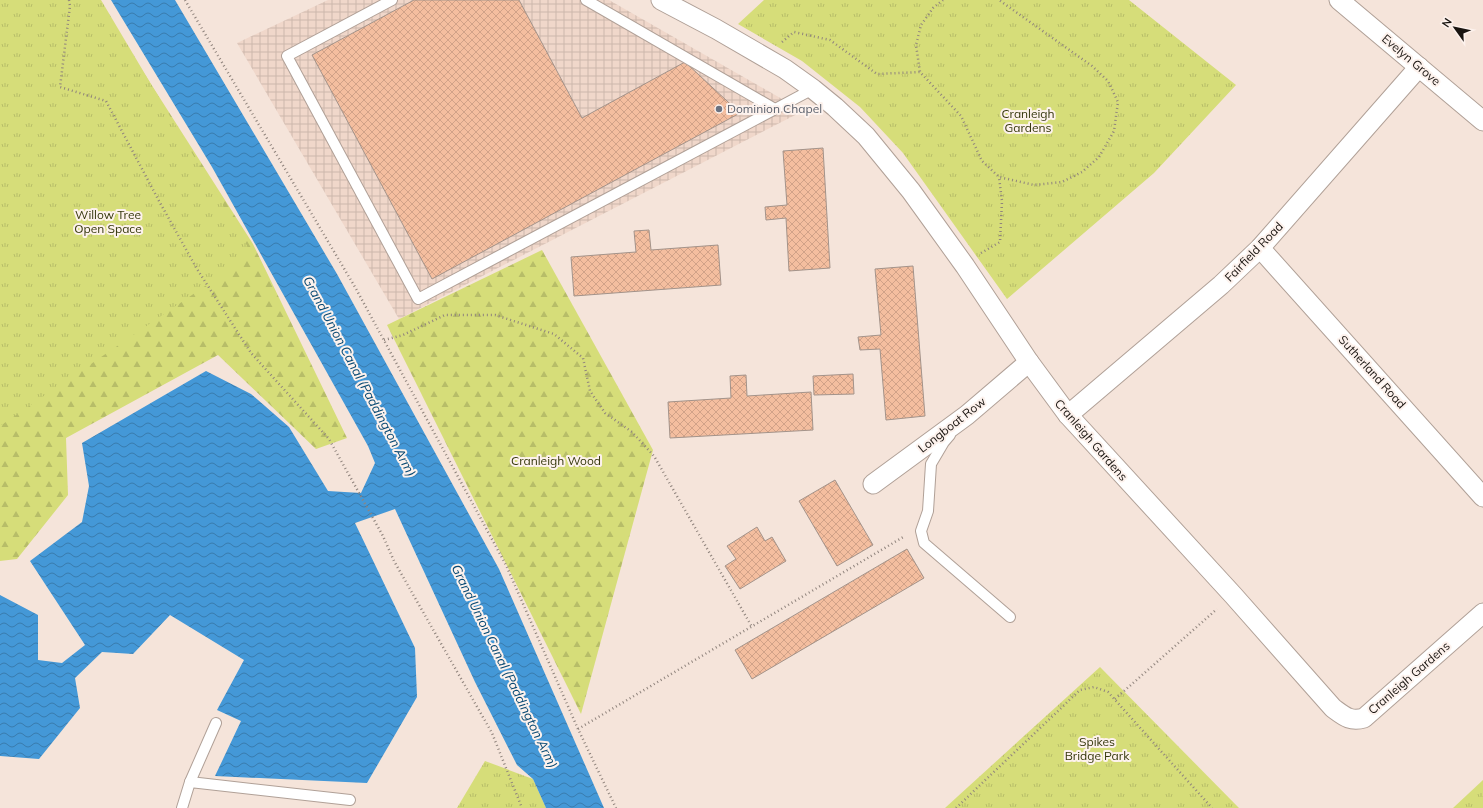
<svg xmlns="http://www.w3.org/2000/svg" width="1483" height="808" viewBox="0 0 1483 808" font-family="Mulish,sans-serif">
  <defs>
    <pattern id="industrial-grid" width="8" height="8" patternUnits="userSpaceOnUse"><rect width="8" height="8" fill="#f0d7ca"/><path d="M0 4h8M4 0v8" fill="none" stroke="#cdb8ac"/></pattern>
    <pattern id="forest-firs" width="22" height="20" patternUnits="userSpaceOnUse"><rect width="22" height="20" fill="#d6dd79"/><path d="M5 1l3.5 6h-7zM16 11l3.5 6h-7z" fill="#b7bd68"/></pattern>
    <pattern id="park-tufts" width="24" height="20" patternUnits="userSpaceOnUse"><rect width="24" height="20" fill="#d6dd79"/><path d="M3 7l-1-3M5 7V3M7 7l1-3M15 17l-1-3M17 17v-4M19 17l1-3" fill="none" stroke="#b7bd68"/></pattern>
    <pattern id="water-waves" width="16" height="10" patternUnits="userSpaceOnUse"><rect width="16" height="10" fill="#4498d7"/><path d="M0 5q4-4 8 0t8 0" fill="none" stroke="#387bad"/></pattern>
    <pattern id="building-cross-hatch" width="8" height="8" patternUnits="userSpaceOnUse"><rect width="8" height="8" fill="#f4be9f"/><path d="M0 0l8 8M0 8l8-8" fill="none" stroke="#d1a288"/></pattern>
  </defs>
  <rect width="100%" height="100%" fill="#f5e4da"/>
  <!-- industrial -->
  <path fill="url(#industrial-grid)" d="M328 0H609L803 111 399 319 237 43Z"/>
  <!-- forest -->
  <g fill="url(#forest-firs)">
    <path d="M121 37 253 244 347 438 316 449 218 355 66 438 68 495 17 559 0 561V390Z"/>
    <path d="M542 250 653 450 581 714 387 325Z"/>
  </g>
  <!-- park -->
  <g fill="url(#park-tufts)">
    <path d="M0 0H101L252 254 0 426Z"/>
    <path d="M764 0H1129L1236 85 1154 173 1007 299 903 153 860 107 802 61 738 24Z"/>
    <path d="M1100 667 1239 808H945L957 797Z"/>
    <path d="M485 761 533 779 546 808H457Z"/>
    <path d="M1483 780V808H1453Z"/>
  </g>
  <!-- water -->
  <path fill="url(#water-waves)" d="M111 0H175L337 274 499 569 604 808H546L533 779 517 765 475 682 395 509 355 523 415 648 417 697 367 783 215 776 241 721 217 710 244 660 170 615 133 654 102 652 75 678 80 708 39 759 0 756V595L38 615V660L62 663 85 645 30 561 82 522 89 486 82 443 206 371 251 394 289 427 328 491 361 493 375 463 368 446 212 167Z"/>
  <!-- building -->
  <g fill="url(#building-cross-hatch)" stroke="#a3938a">
    <path d="M414 0H519L582 118 685 62 740 113 432 279 312 55Z"/>
    <path d="M823 148 830 268 789 271 786 218 766 220 765 207 787 205 783 151Z"/>
    <path d="M649 230 651 250 718 245 721 285 574 296 571 257 636 252 634 231Z"/>
    <path d="M913 266 925 416 886 420 880 349 860 350 858 337 881 335 875 269Z"/>
    <path d="M853 374 854 394 814 395 813 376Z"/>
    <path d="M746 375 747 396 811 392 813 430 670 438 668 402 731 398 730 376Z"/>
    <path d="M835 480 873 545 837 566 799 501Z"/>
    <path d="M757 527 765 541 772 537 786 561 740 589 725 566 736 559 727 546Z"/>
    <path d="M907 549 924 578 752 679 735 650Z"/>
  </g>
  <g fill="none" stroke-linecap="round" stroke-linejoin="round">
    <defs>
      <g id="lane">
        <path d="M392 0 287 56 418 299 813 89"/>
        <path d="M586 0 775 109"/>
        <path d="M950 435 944 442 931 464 928 511 921 531 924 543 1010 617"/>
        <path d="M190 782 216 723"/>
        <path d="M182 808 190 782 350 800"/>
      </g>
      <g id="street">
        <path d="M661 0 716 29 785 69 813 89 835 107 866 136 911 191 965 266 1029 362 1068 415 1233 595 1333 708C1344 716 1350 722 1364 718L1483 613"/>
        <path d="M1339 0 1483 121"/>
        <path d="M1260 248 1483 497"/>
        <path d="M1068 415 1221 285 1260 248 1419 67"/>
        <path d="M873 484 967 415 1029 362"/>
      </g>
    </defs>
    <!-- lane casing -->
    <use href="#lane" stroke="#b0a097" stroke-width="12"/>
    <!-- street casing -->
    <use href="#street" stroke="#b0a097" stroke-width="21"/>
    <!-- path -->
    <g stroke="#90847d" stroke-width="2.5" stroke-dasharray="1 3" stroke-linecap="butt">
      <path d="M69 0 70 6 60 87 106 101 159 201 197 269 251 353 329 439 383 536 394 561 492 733 522 808"/>
      <path d="M185 0 355 287 506 565 578 729 616 808"/>
      <path d="M943 0 933 8 921 25 916 45 920 72 961 116 982 161 999 177 1034 185 1062 182 1082 172 1099 157 1114 131 1118 102 1108 81 1092 66 999 0"/>
      <path d="M782 42 794 32 830 40 877 74 920 72"/>
      <path d="M981 253 1000 242 1002 201 999 177"/>
      <path d="M384 340 403 335 445 315H495L554 334 583 358 590 391 605 413 632 432 654 456 752 627"/>
      <path d="M1115 699 1217 609"/>
      <path d="M578 729 905 536"/>
      <path d="M956 808 1080 690 1094 687 1108 692 1212 808"/>
    </g>
    <!-- lane -->
    <use href="#lane" stroke="#fff" stroke-width="10"/>
    <!-- street -->
    <use href="#street" stroke="#fff" stroke-width="19"/>
  </g>
  <!-- markers -->
  <circle fill="#6b7280" stroke="#fdf2ed" stroke-width="1.5" cx="719" cy="109" r="4"/>
  <g text-anchor="middle" stroke-width="4" stroke-linejoin="round" paint-order="stroke">
    <!-- street labels -->
    <g font-size="12" fill="#191410" stroke="#fdf2ed">
      <text transform="translate(1411 60) rotate(40)" y="4">Evelyn Grove</text>
      <text transform="translate(1254 252) rotate(-46)" y="4">Fairfield Road</text>
      <text transform="translate(1372 372) rotate(48)" y="4">Sutherland Road</text>
      <text transform="translate(952 425) rotate(-38)" y="4">Longboat Row</text>
      <text transform="translate(1091 440) rotate(49)" y="4">Cranleigh Gardens</text>
      <text transform="translate(1409 678) rotate(-41)" y="4">Cranleigh Gardens</text>
    </g>
    <!-- worship labels -->
    <g font-size="12" fill="#5b616d" stroke="#fdf2ed" text-anchor="start">
      <text x="727" y="113">Dominion Chapel</text>
    </g>
    <!-- park labels -->
    <g font-size="12" fill="#35370c" stroke="#fdf2ed">
      <text x="1028" y="118">Cranleigh<tspan x="1028" dy="14">Gardens</tspan></text>
      <text x="108" y="219">Willow Tree<tspan x="108" dy="14">Open Space</tspan></text>
      <text x="556" y="465">Cranleigh Wood</text>
      <text x="1097" y="746">Spikes<tspan x="1097" dy="14">Bridge Park</tspan></text>
    </g>
    <!-- water labels -->
    <g font-size="13" font-style="italic" fill="#084973" stroke="#fdf2ed">
      <text transform="translate(360 376) rotate(62)" y="5">Grand Union Canal (Paddington Arm)</text>
      <text transform="translate(505 666) rotate(64)" y="5">Grand Union Canal (Paddington Arm)</text>
    </g>
  </g>
  <!-- north arrow -->
  <g transform="translate(1455 28) rotate(303)" stroke="#fdf2ed" stroke-width="3" paint-order="stroke">
  <path d="M0-3L7 15L0 10L-7 15Z" fill="#191410"/>
  <text y="-6" font-size="11" font-weight="bold" text-anchor="middle" fill="#191410">N</text>
  </g>
</svg>
